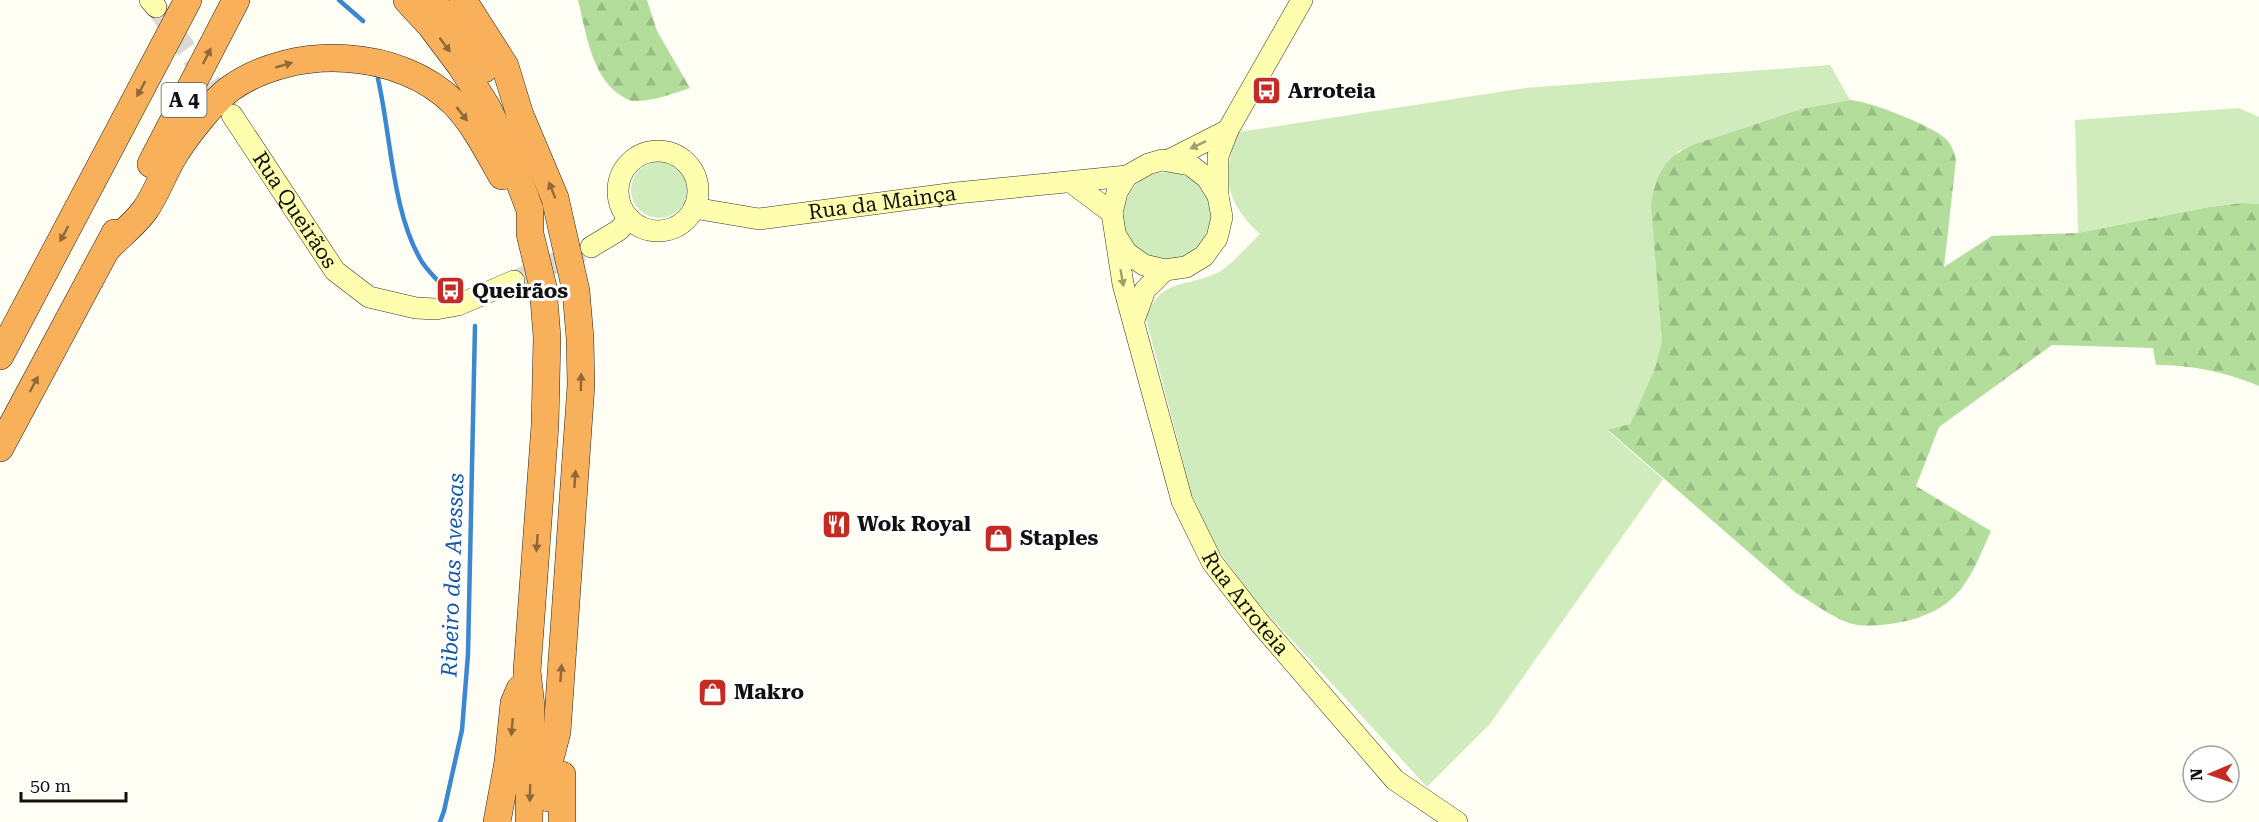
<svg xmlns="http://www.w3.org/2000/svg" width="2259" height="822" viewBox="0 0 2259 822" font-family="'Roboto Serif',serif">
  <defs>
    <pattern id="forest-firs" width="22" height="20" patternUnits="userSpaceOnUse" patternTransform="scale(1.5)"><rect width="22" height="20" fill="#b2dd9a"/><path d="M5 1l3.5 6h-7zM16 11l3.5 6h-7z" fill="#98bd84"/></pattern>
  </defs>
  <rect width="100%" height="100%" fill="#fffef4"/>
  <!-- grass -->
  <g fill="#d0ecbc">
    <path d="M1830 65 1850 100 1801 109 1692 145 1677 152 1660 312 1662 342 1655 368 1630 424 1608 431 1663 479 1490 724 1427 787 1253 598 1216 547 1192 495 1146 319C1159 278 1185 288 1217 273 1231 266 1248 245 1260 234 1226 203 1220 174 1239 132L1525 88Z"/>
    <path d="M2239 108 2259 117V204L2242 203 2209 207 2078 233 2075 120Z"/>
    <circle cx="659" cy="190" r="28"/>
    <circle cx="1167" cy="216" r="44"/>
  </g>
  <!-- forest -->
  <g fill="url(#forest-firs)">
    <path d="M578 0H647L657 31 690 88C671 94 652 102 632 101 627 100 624 97 620 95 591 75 586 32 578 0Z"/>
    <path d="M1850 100C1869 101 1931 125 1946 139 1952 145 1954 152 1956 160L1944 267 1992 236 2078 233 2209 207 2242 203 2259 204V386C2225 372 2193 365 2156 365L2153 348 2052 345 1939 427 1916 486 1991 531C1970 578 1961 607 1907 621 1892 624 1873 627 1857 625 1834 620 1816 604 1796 593L1608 430 1630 424 1655 368 1662 341 1651 205C1656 175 1663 159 1692 145L1801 109Z"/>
  </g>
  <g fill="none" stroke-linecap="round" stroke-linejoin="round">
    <!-- stream -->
    <g stroke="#3c87d1" stroke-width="4.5">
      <path d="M339 0 363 21"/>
      <path d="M378 79C391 135 392 213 422 262 428 271 436 279 443 286"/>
      <path d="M440 822 444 811 462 730 468 654 475 326"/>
    </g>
    <!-- secondary-tunnel -->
    <g stroke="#dbdad2" stroke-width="21" stroke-dasharray="21 10" stroke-linecap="butt">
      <path d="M156 7 229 109"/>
      <path d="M514 281 582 251"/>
    </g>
    <defs>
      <g id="secondary">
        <path d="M150 0 156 7"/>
        <path id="s1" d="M232 115 335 271 369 297 416 308 436 309 458 305 514 281"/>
        <circle cx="658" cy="191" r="40"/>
        <path d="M1169 160 1228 130"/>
        <path d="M1071 182 1112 213"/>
        <path d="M1218 196V156L1228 130 1302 0"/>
        <path id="s2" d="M694 208 759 219 956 193 1127 176"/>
        <path id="s3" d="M1115 234 1127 253 1144 265 1165 270 1186 267 1204 256 1217 238 1222 217 1218 196 1207 178 1190 165 1162 160 1148 164 1127 176 1117 192 1112 213 1123 284 1182 501 1212 562 1258 621 1395 780 1457 822"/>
        <path d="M591 247 619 230 629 219"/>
        <path d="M1134 320 1145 290 1165 270"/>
      </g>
      <g id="highway">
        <path d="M407 0 431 26 461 66 487 107 507 149 530 210V234L543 287 547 337 545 425 527 671 531 706 529 822"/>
        <path d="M431 0 460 33 484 69"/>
        <path d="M463 0 505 66 520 115 555 198 576 291 580 338 581 385 557 732 549 763 548 798"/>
        <path d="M151 164 236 0"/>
        <path d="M107 249C119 236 135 224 145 210 157 193 164 171 175 154 186 136 214 100 231 88 294 44 400 48 455 104 475 125 488 152 502 176"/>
        <path d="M0 356 188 0"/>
        <path d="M0 448 115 233"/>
        <path d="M562 775V822"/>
        <path d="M497 822 508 762 514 703 520 689"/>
      </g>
    </defs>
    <!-- secondary casing -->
    <use href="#secondary" stroke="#333" stroke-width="22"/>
    <!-- highway casing -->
    <use href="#highway" stroke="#222" stroke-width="28"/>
    <!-- secondary -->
    <use href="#secondary" stroke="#fffeaf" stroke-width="21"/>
    <!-- highway -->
    <use href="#highway" stroke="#f8b15a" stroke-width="27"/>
  </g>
  <!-- one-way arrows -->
  <defs><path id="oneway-solid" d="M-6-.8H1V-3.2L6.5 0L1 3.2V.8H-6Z" transform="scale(1.5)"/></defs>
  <g fill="#906939">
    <use href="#oneway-solid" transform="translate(445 45) rotate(53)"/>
    <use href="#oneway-solid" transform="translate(207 56) rotate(-63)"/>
    <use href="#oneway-solid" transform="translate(284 65) rotate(-16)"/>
    <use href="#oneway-solid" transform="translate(141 89) rotate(118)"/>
    <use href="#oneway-solid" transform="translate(462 114) rotate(52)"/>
    <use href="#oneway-solid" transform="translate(552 190) rotate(-112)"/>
    <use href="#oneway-solid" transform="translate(64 234) rotate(118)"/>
    <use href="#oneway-solid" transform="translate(581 382) rotate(-89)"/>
    <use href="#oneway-solid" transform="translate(34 384) rotate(-62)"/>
    <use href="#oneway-solid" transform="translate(575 479) rotate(-86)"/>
    <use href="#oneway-solid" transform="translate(537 543) rotate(94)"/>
    <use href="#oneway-solid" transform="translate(561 673) rotate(-86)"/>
    <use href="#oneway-solid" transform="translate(512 727) rotate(95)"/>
    <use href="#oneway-solid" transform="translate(530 793) rotate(91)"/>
  </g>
  <g fill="#a09f70">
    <use href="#oneway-solid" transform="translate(1198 145) rotate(154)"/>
    <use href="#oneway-solid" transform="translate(1122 278) rotate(80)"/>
  </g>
  <!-- icons -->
  <defs>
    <symbol id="bus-square" viewBox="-11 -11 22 22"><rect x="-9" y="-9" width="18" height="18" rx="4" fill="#c62b23" stroke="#fff"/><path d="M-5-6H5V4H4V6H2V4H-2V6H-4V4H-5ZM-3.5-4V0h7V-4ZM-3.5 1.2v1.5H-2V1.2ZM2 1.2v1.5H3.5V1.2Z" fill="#fff"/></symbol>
    <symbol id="restaurant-square" viewBox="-11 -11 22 22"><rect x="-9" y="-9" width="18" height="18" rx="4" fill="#c62b23" stroke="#fff"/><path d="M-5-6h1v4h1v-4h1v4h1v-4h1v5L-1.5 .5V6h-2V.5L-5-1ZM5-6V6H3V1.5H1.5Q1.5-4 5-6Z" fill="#fff"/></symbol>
    <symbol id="shop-square" viewBox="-11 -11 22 22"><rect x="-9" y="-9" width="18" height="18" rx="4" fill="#c62b23" stroke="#fff"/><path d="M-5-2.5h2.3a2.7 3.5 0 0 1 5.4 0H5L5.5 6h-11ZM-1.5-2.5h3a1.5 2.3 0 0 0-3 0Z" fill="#fff"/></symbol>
  </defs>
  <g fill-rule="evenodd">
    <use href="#bus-square" x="1250" y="74" width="33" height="33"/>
    <use href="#bus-square" x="434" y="274" width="33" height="33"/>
    <use href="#restaurant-square" x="820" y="508" width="33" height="33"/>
    <use href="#shop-square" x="982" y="522" width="33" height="33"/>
    <use href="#shop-square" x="696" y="676" width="33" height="33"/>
  </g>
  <g text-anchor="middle" stroke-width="6" stroke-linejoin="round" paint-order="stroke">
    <!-- shield labels -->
    <rect fill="#fff" stroke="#585858" stroke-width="1.5" x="161.5" y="83" width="45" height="34" rx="4.5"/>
    <g font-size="20" font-weight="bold" fill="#111">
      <text x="184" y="107">A 4</text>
    </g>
    <!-- poi labels -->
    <g font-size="21" font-weight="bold" fill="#111" stroke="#fff" text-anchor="start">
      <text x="1288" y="98">Arroteia</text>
      <text x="472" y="298">Queirãos</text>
      <text x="857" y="531">Wok Royal</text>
      <text x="1020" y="545">Staples</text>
      <text x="734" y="699">Makro</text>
    </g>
    <!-- street labels -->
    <g font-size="21" fill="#111" stroke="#fff">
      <text dy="7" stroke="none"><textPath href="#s2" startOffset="190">Rua da Mainça</textPath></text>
      <text dy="7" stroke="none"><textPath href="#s1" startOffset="114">Rua Queirãos</textPath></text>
      <text dy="7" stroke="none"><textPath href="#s3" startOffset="740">Rua Arroteia</textPath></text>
    </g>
    <!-- water labels -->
    <g font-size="22" font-style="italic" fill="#1459a8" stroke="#fff">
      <text transform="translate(452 575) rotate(-88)" y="8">Ribeiro das Avessas</text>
    </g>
  </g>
  <!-- north arrow -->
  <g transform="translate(2211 774) rotate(268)"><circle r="28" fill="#ffffff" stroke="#a0a0a0" stroke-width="1.5"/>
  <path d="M0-4.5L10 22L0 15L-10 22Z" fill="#c62b23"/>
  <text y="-9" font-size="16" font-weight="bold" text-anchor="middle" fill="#111111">N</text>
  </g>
  <!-- scale -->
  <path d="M21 792v9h105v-9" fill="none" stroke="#111111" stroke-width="3"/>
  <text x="30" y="792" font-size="18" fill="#111111" stroke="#ffffff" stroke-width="4.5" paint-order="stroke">50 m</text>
</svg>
